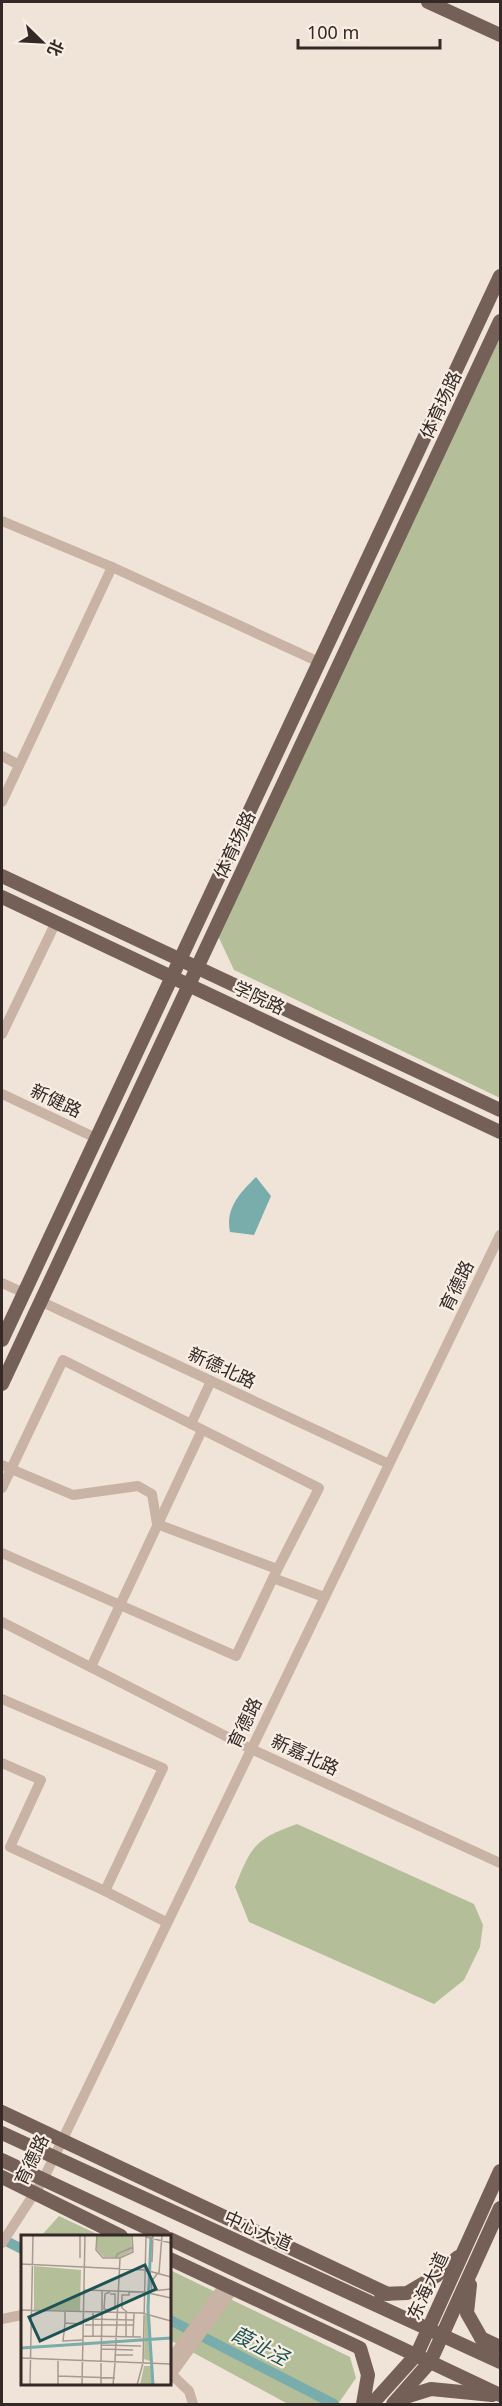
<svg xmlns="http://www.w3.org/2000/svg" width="502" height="2406" viewBox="0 0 502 2406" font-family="'Noto Sans','Noto Sans SC',sans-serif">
  <rect width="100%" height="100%" fill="#f0e4d8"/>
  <!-- green -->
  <g fill="#b4bf99">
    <path d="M500 321V1098L234 970 212 923Z"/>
    <path d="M297 1824 474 1904 483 1925 480 1947 464 1980 434 2004 249 1922 235 1887C251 1846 255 1839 297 1824Z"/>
    <path d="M59 2216 101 2236H41Z"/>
    <path d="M170 2270 350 2357 356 2378 338 2404H288L170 2340Z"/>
  </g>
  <!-- water -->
  <path fill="#78adac" d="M256 1177 271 1196 254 1235 230 1232C225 1208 240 1193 256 1177Z"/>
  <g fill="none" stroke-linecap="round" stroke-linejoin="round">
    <!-- canal -->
    <g stroke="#78adac" stroke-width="10">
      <path d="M2 2239 22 2249"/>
      <path d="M170 2320 334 2404"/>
    </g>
    <!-- minor -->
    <g stroke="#c8b3a5" stroke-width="10">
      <path d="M2 521 112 567"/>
      <path d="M2 756 19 765"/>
      <path d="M2 802 112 567 319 662"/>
      <path d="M2 1034 56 922"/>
      <path d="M2 1094 96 1138"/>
      <path d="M2 1283 24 1293"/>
      <path d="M40 1301 389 1464"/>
      <path d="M191 1424 211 1381"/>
      <path d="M2 1465 11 1469 63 1360 319 1488 273 1578 324 1597"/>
      <path d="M2 1488 11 1469 73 1495 138 1486 152 1494 157 1524 277 1569"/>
      <path d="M2 1553 236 1656 273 1578"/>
      <path d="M2 1622 251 1749 500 1863"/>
      <path d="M91 1667 202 1430"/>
      <path d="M2 1699 163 1768 105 1891 166 1922"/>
      <path d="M2 1763 41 1780 10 1847 105 1891"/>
      <path d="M2 2243 43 2180 500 1235"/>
      <path d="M2 2319 22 2315"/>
      <path d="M170 2360 225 2284"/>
      <path d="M170 2373 189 2391 193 2404"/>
      <path d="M171 2375 234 2288"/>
    </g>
    <!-- major -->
    <g stroke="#756057" stroke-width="14">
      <path d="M428 2 500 35"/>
      <path d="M2 876 500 1110"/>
      <path d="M2 897 500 1132"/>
      <path d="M2 1340 500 276"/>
      <path d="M2 1384 500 321"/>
      <path d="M2 2112 388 2294"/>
      <path d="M2 2133 500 2362"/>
      <path d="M2 2160 164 2236"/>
      <path d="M2 2177 121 2236"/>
      <path d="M170 2239 500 2395"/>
      <path d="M170 2259 360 2348 368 2375 363 2404"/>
      <path d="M470 2285 467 2313 492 2357"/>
      <path d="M381 2294 407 2293 436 2276 458 2257"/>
      <path d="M481 2338 500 2347"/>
      <path d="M399 2399 431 2389 492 2395"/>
      <path d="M372 2404 417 2354 500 2171"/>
      <path d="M393 2404 430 2362 500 2208"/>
    </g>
  </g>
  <g text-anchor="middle" stroke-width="4.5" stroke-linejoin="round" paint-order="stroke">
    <!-- street labels -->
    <g font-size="18" fill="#342926" stroke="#f8eee4">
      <text transform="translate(441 405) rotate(-65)" y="6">体育场路</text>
      <text transform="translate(235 845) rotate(-65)" y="6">体育场路</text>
      <text transform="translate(259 998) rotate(25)" y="6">学院路</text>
      <text transform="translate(56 1101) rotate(25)" y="6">新健路</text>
      <text transform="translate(457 1286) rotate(-64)" y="6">育德路</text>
      <text transform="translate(222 1368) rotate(25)" y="6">新德北路</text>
      <text transform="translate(245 1723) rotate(-64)" y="6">育德路</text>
      <text transform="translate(305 1755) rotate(25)" y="6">新嘉北路</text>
      <text transform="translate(32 2160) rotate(-64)" y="6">育德路</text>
      <text transform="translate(258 2231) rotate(24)" y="6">中心大道</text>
      <text transform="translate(428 2286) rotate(-65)" y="6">东海大道</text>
    </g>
    <!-- water labels -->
    <g font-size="20" font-style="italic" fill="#1c5354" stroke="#f8eee4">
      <text transform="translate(260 2346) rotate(27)" y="7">葭沚泾</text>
    </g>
  </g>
  <!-- overview -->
  <g transform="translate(21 2235)">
    <rect width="150" height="150" fill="#f0e4d8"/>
    <path d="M76 0H110L111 16 98 23 83 22 76 15ZM13 31 60 35 59 76 13 75ZM124 80 129 81 131 127 123 124ZM123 131H132L133 150H119Z" fill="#b4bf99"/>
    <path fill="none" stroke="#78adac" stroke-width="3" d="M130 2 127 74 132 150M0 113 150 103"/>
    <path fill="none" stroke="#a59991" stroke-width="1.5" d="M76 0 75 15 82 23H99L112 17 111 0M125 2 150 8M131 21V27L132 0M59 23V0M95 23 96 19 112 12M0 29 124 35 150 42M138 38 141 0M136 39 130 47 131 56 150 54M63 55 123 57 150 63M89 57 84 59 83 74 90 76M89 59H94V74H90M0 75 121 78 150 86M44 76V88L61 89M81 76V56M106 77 101 73V60H108V57M62 84 113 85M44 88 42 106 61 105M64 90H113M62 101 120 102M72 101V77M105 101V78M112 102 113 78M80 110 120 111M80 114 112 115M94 120H112M0 123 150 129M80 126 81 77M94 126 99 23M37 141 94 143M9 150 12 0M37 150V126M61 150 64 0M80 150V128M92 150 94 128M116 150 122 128 125 0"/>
    <path fill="#1c5354" fill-opacity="0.15" stroke="#1c5354" stroke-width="3" d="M124 30 135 54 19 106 8 82Z"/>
    <rect width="150" height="150" fill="none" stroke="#342926" stroke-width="3"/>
  </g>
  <!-- border -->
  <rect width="502" height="2406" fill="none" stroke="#342926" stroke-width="6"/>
  <!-- north arrow -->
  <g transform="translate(42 42) rotate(114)" stroke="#f8eee4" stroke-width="4.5" paint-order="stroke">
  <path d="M0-4.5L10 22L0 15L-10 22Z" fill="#342926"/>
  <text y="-9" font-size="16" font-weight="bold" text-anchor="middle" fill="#342926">北</text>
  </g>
  <!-- scale -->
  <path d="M298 39v9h142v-9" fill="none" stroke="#342926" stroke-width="3"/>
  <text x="307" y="39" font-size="18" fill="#342926" stroke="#f8eee4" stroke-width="4.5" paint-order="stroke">100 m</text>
</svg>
